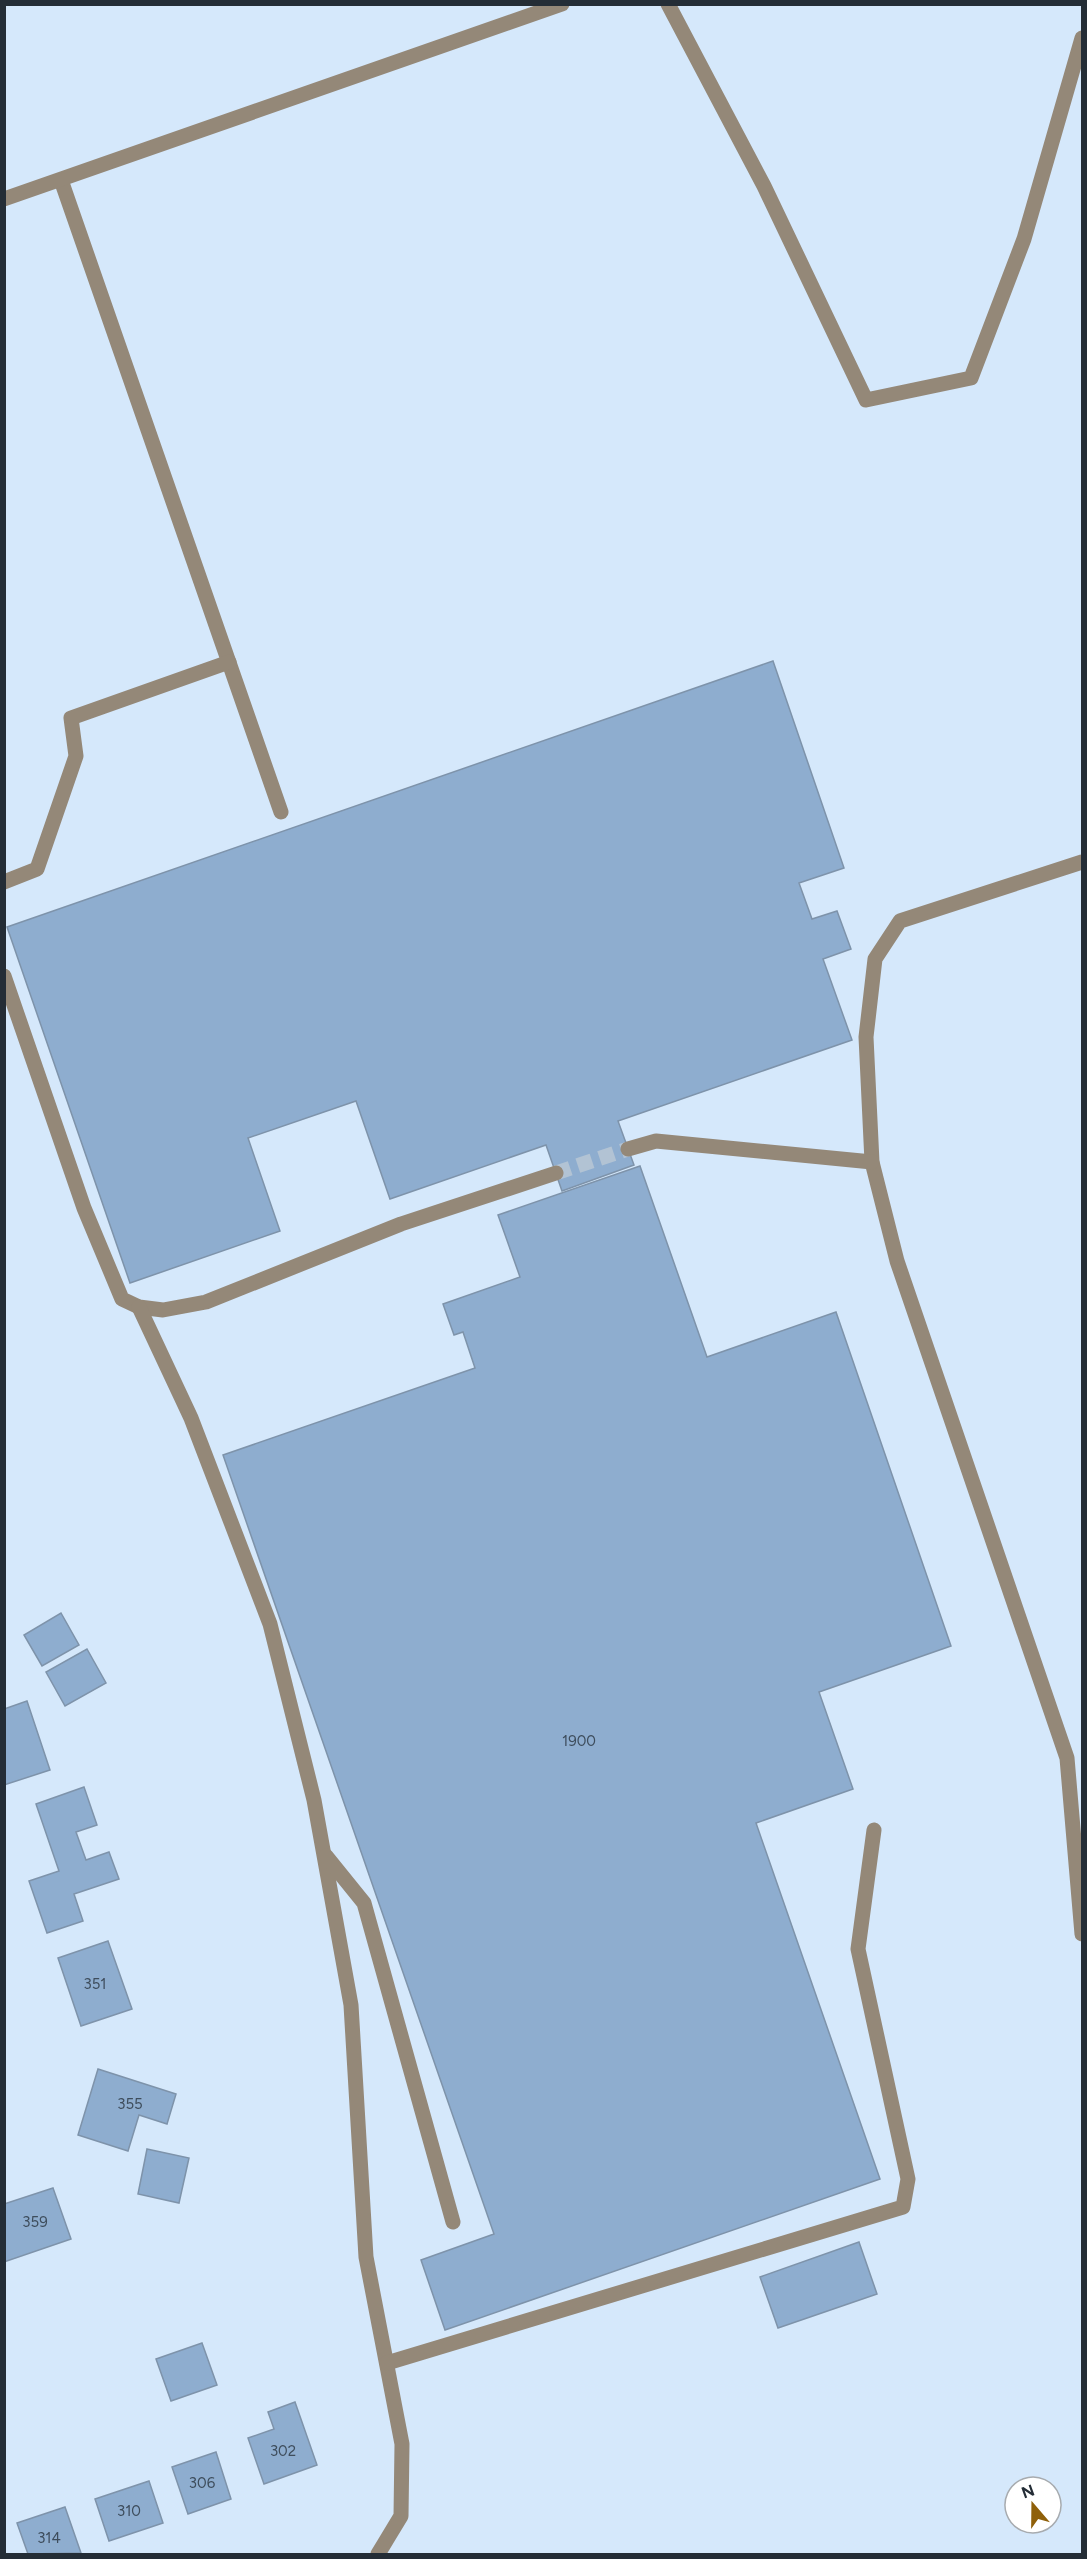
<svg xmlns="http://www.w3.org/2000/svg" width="1087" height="2559" viewBox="0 0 1087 2559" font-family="Figtree,sans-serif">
  <rect width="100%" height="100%" fill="#d5e8fb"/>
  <!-- building -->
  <g fill="#8eadcf" stroke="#7e93aa" stroke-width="1.5">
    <path d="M773 661 844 868 799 883 812 919 837 911 851 949 823 959 852 1040 618 1121 634 1165 562 1191 546 1145 390 1199 356 1101 248 1138 280 1231 130 1283 7 927Z"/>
    <path d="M640 1166 707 1357 836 1312 951 1646 819 1692 853 1789 756 1823 880 2179 445 2330 421 2260 494 2234 223 1455 475 1368 463 1332 454 1335 443 1304 520 1277 498 1215Z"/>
    <path d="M61 1613 79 1645 42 1666 24 1635Z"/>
    <path d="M87 1649 106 1683 65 1706 46 1672Z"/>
    <path d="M27 1701 50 1770 4 1785V1709Z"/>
    <path d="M84 1787 97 1825 76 1832 86 1860 109 1852 119 1879 74 1894 83 1921 47 1933 29 1881 59 1871 36 1804Z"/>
    <path d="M108 1941 132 2009 81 2026 58 1958Z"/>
    <path d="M98 2069 176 2094 167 2124 139 2115 128 2151 78 2135Z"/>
    <path d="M147 2149 189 2158 179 2203 138 2194Z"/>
    <path d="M53 2188 71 2239 4 2262V2204Z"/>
    <path d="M859 2242 877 2294 778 2328 760 2277Z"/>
    <path d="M202 2343 217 2385 171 2401 156 2359Z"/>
    <path d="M295 2402 317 2465 264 2484 248 2438 274 2429 268 2412Z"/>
    <path d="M216 2452 231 2499 188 2514 172 2467Z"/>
    <path d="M149 2481 163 2523 109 2541 95 2499Z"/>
    <path d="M65 2507 81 2553 28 2554 17 2523Z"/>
  </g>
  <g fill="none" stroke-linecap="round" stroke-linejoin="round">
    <!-- minor-tunnel -->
    <path stroke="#b2c3d4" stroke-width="15" stroke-dasharray="15 8" stroke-linecap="butt" d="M556 1173 628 1149"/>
    <!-- minor -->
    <g stroke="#948878" stroke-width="15">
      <path d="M668 4 764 186 866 400 971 378 1024 239 1082 38"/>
      <path d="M61 180 281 812"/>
      <path d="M4 199 562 4"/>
      <path d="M1082 862 900 921 875 959 866 1037 872 1162 897 1261 1067 1758 1082 1934"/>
      <path d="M4 882 37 869 76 756 71 718 229 662"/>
      <path d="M4 976 84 1208 122 1299 139 1307 163 1310 206 1302 401 1224 556 1173"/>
      <path d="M628 1149 656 1141 872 1162"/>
      <path d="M139 1307 191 1418 270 1624 314 1800 351 2005 366 2257 402 2444 401 2516 378 2554"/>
      <path d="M326 1856 364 1903 453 2222"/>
      <path d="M387 2363 903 2207 908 2179 858 1949 874 1830"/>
    </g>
  </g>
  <g text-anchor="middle" stroke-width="6" stroke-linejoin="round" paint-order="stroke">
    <!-- number labels -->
    <g font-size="15" fill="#3e4d5c">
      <text x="579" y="1746">1900</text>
      <text x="95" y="1989">351</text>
      <text x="130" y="2109">355</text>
      <text x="35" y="2227">359</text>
      <text x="283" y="2456">302</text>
      <text x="202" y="2488">306</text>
      <text x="129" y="2516">310</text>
      <text x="49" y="2543">314</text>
    </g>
  </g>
  <!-- border -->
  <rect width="1087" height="2559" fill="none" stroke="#242d36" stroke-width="12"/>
  <!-- north arrow -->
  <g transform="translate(1033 2505) rotate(340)"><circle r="28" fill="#ffffff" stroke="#a7abaf" stroke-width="1.5"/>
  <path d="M0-4.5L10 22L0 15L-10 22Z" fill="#8f600a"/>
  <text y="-9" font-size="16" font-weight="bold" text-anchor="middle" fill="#242d36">N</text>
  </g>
</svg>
